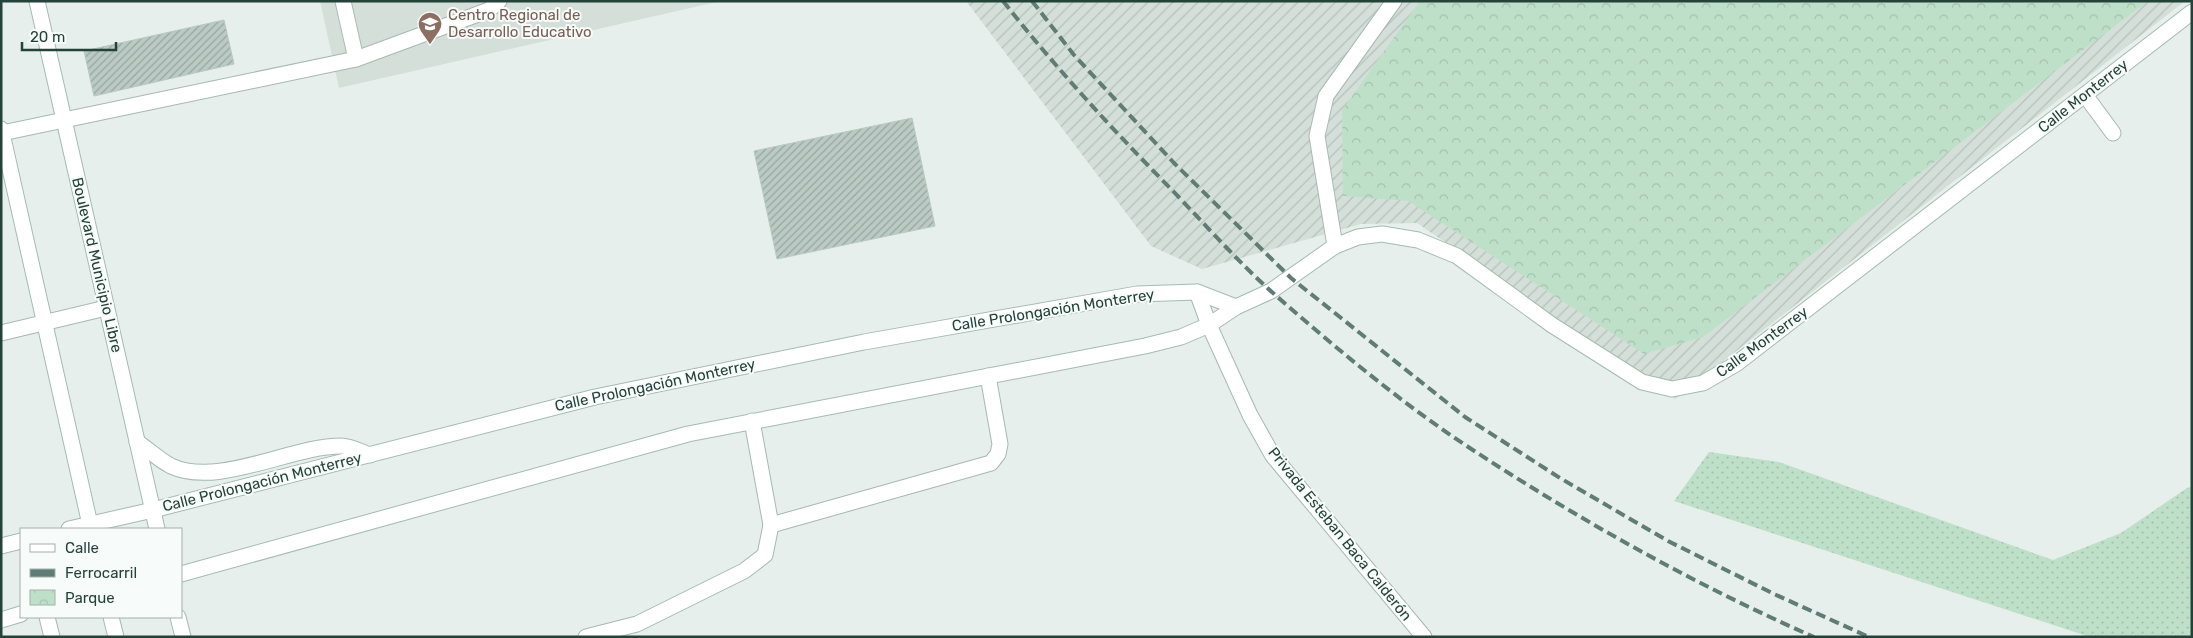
<svg xmlns="http://www.w3.org/2000/svg" width="2193" height="638" viewBox="0 0 2193 638" font-family="Rubik,sans-serif">
  <defs>
    <pattern id="industrial-furrows" width="10" height="10" patternUnits="userSpaceOnUse" patternTransform="scale(1.25)"><rect width="10" height="10" fill="#d4dfda"/><path d="M-1 1l2-2M0 10L10 0M9 11l2-2" fill="none" stroke="#b6c1bc"/></pattern>
    <pattern id="grass-dots" width="8" height="8" patternUnits="userSpaceOnUse" patternTransform="scale(1.25)"><rect width="8" height="8" fill="#bfe0c8"/><path d="M2 2h.1M6 6h.1" fill="none" stroke="#a4c1ad" stroke-width="1.8" stroke-linecap="round"/></pattern>
    <pattern id="park-crowns" width="20" height="18" patternUnits="userSpaceOnUse" patternTransform="scale(1.25)"><rect width="20" height="18" fill="#bfe0c8"/><path d="M2 6a3 3 0 1 1 6 0M12 15a3 3 0 1 1 6 0" fill="none" stroke="#a4c1ad"/></pattern>
    <pattern id="building-hatch" width="6" height="6" patternUnits="userSpaceOnUse" patternTransform="scale(1.25)"><rect width="6" height="6" fill="#bbcac4"/><path d="M-1 1l2-2M0 6l6-6M5 7l2-2" fill="none" stroke="#98a6a0"/></pattern>
  </defs>
  <rect width="100%" height="100%" fill="#e6efeb"/>
  <!-- built -->
  <path fill="#d4dfda" d="M320 1H721L339 88Z"/>
  <!-- industrial -->
  <path fill="url(#industrial-furrows)" d="M966 1H2185L1675 399 1417 223 1361 224 1202 269 1151 246Z"/>
  <!-- grass -->
  <path fill="url(#grass-dots)" d="M1709 452 1779 462 2053 560 2121 533 2187 488 2192 487V637H2090L1674 501Z"/>
  <!-- park -->
  <path fill="url(#park-crowns)" d="M1420 1H2148L1703 337 1644 354 1408 201 1343 196 1342 110Z"/>
  <!-- building -->
  <g fill="url(#building-hatch)" stroke="#b8c9c2">
    <path d="M224 20 234 64 94 96 84 51Z"/>
    <path d="M912 118 935 226 777 259 754 151Z"/>
  </g>
  <g fill="none" stroke-linecap="round" stroke-linejoin="round">
    <defs>
      <g id="lane">
        <path d="M356 59 489 10 499 1"/>
        <path d="M2085 95 2113 133"/>
        <path d="M64 120 356 59 343 1"/>
        <path d="M1335 246 1317 136 1326 96 1394 1"/>
        <path d="M771 525 991 463 998 454 1000 444 988 376"/>
        <path d="M47 617 52 637"/>
        <path d="M586 637 637 624 744 571 765 555 771 525 752 421"/>
      </g>
      <g id="street">
        <path d="M1197 292 1209 325 1250 415 1273 456 1424 637"/>
        <path d="M1 333 106 308"/>
      </g>
      <g id="secondary">
        <path d="M37 1 157 529"/>
        <path d="M1 129 91 529"/>
        <path d="M2 133 64 120"/>
        <path d="M137 442C148 449 159 460 171 466 218 488 291 446 341 446 350 446 361 452 370 455"/>
        <path d="M69 529 153 510 595 397 864 342 1137 294 1197 292 1236 307"/>
        <path d="M1 546 21 541"/>
        <path d="M181 574 688 434 1145 346 1181 337 1209 325 1236 307 1271 291 1335 246 1358 237 1382 234 1418 240 1457 256 1552 325 1642 382 1672 389 1703 383 1736 364 2192 12"/>
        <path d="M111 617 116 637"/>
        <path d="M178 617 183 637"/>
        <path d="M1 620 21 614"/>
      </g>
    </defs>
    <!-- lane casing -->
    <use href="#lane" stroke="#a8b8b2" stroke-width="17"/>
    <!-- street casing -->
    <use href="#street" stroke="#a8b8b2" stroke-width="17"/>
    <!-- secondary casing -->
    <use href="#secondary" stroke="#a4bbb3" stroke-width="17"/>
    <!-- lane -->
    <use href="#lane" stroke="#fff" stroke-width="15"/>
    <!-- street -->
    <use href="#street" stroke="#fff" stroke-width="15"/>
    <!-- secondary -->
    <use href="#secondary" stroke="#fff" stroke-width="15"/>
    <!-- rail -->
    <g stroke="#5f7d75" stroke-width="4" stroke-dasharray="10 5" stroke-linecap="butt">
      <path d="M1003 1C1055 67 1112 129 1170 188 1204 223 1237 261 1273 293 1338 350 1406 407 1479 454 1585 523 1698 586 1814 637"/>
      <path d="M1032 1 1074 55 1174 163 1291 278 1465 417 1560 478 1668 541 1774 594 1869 637"/>
    </g>
  </g>
  <!-- icons -->
  <defs>
    <symbol id="school-pin" viewBox="-11 -11 22 30"><path d="M0 17L-7.5 6A9.5 9.5 0 1 1 7.5 6Z" fill="#8d6e63" stroke="#f7fbf9"/><path d="M0-5L7-2L0 1L-7-2ZM-4 1L0 2.5L4 1V4Q0 6-4 4Z" fill="#fff"/></symbol>
  </defs>
  <g fill-rule="evenodd">
    <use href="#school-pin" x="416" y="10" width="28" height="38"/>
  </g>
  <g text-anchor="middle" stroke-width="4" stroke-linejoin="round" paint-order="stroke">
    <!-- education labels -->
    <g font-size="15" fill="#785e54" stroke="#f7fbf9" text-anchor="start">
      <text x="448" y="20">Centro Regional de<tspan x="448" dy="17">Desarrollo Educativo</tspan></text>
    </g>
    <!-- street labels -->
    <g font-size="15" fill="#24423a" stroke="#f7fbf9">
      <text transform="translate(2083 96) rotate(-38)" y="5">Calle Monterrey</text>
      <text transform="translate(97 265) rotate(77)" y="5">Boulevard Municipio Libre</text>
      <text transform="translate(1053 310) rotate(-9)" y="5">Calle Prolongación Monterrey</text>
      <text transform="translate(1762 342) rotate(-36)" y="5">Calle Monterrey</text>
      <text transform="translate(655 385) rotate(-12)" y="5">Calle Prolongación Monterrey</text>
      <text transform="translate(262 482) rotate(-14)" y="5">Calle Prolongación Monterrey</text>
      <text transform="translate(1340 534) rotate(51)" y="5">Privada Esteban Baca Calderón</text>
    </g>
  </g>
  <!-- border -->
  <rect width="2193" height="638" fill="none" stroke="#24423a" stroke-width="5"/>
  <!-- legend -->
  <rect x="20" y="528" width="162" height="90" fill="#f7fbf9" stroke="#a3b1ad"/>
  <rect x="30" y="544" width="25" height="8" fill="#ffffff" stroke="#a3b1ad"/>
  <text x="65" y="553" font-size="15" fill="#24423a">Calle</text>
  <rect x="30" y="569" width="25" height="8" fill="#5f7d75" stroke="#a3b1ad"/>
  <text x="65" y="578" font-size="15" fill="#24423a">Ferrocarril</text>
  <rect x="30" y="590" width="25" height="15" fill="url(#park-crowns)" stroke="#a3b1ad"/>
  <text x="65" y="603" font-size="15" fill="#24423a">Parque</text>
  <!-- scale -->
  <path d="M22 42v8h94v-8" fill="none" stroke="#24423a" stroke-width="2.5"/>
  <text x="30" y="42" font-size="15" fill="#24423a" stroke="#f7fbf9" stroke-width="4" paint-order="stroke">20 m</text>
</svg>
